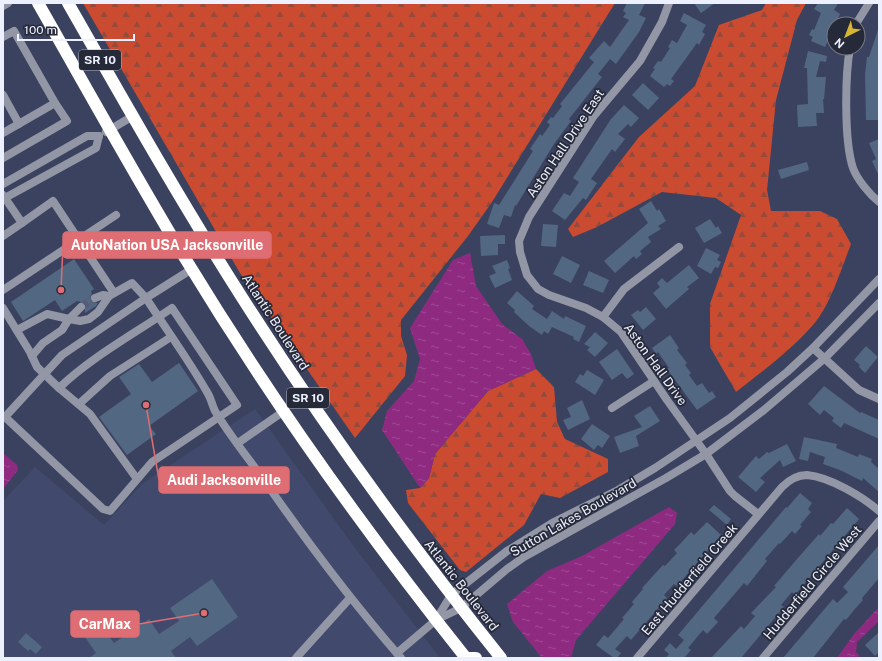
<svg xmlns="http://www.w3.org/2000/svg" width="882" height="661" viewBox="0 0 882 661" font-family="'Public Sans',sans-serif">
  <defs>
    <pattern id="forest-firs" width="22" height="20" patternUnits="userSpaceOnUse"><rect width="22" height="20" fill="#cb4b30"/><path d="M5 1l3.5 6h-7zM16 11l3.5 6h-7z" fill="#964a3b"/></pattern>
    <pattern id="water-ripples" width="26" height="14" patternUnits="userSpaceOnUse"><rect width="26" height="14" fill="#8f2a81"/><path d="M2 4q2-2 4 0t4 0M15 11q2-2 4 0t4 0" fill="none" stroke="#9f4994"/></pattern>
  </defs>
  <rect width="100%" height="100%" fill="#3b425f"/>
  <!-- built -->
  <path fill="#41496d" d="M255 409 352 544 440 658H3V501L35 467 104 525 142 484Z"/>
  <!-- forest -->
  <g fill="url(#forest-firs)">
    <path d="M83 3H615L492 202 468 236 401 320V336L407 355 405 376 355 438 240 273Z"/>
    <path d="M766 3H806L797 20 776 100 767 190 771 211H820L837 219 851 244C842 267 830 306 813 325 791 350 763 371 736 392L710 347V304L741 215 716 198 662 192 597 227 573 237 568 229 639 137 695 86 719 25 762 10Z"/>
    <path d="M536 369 554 387 557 422 565 439 608 459V472L560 498 541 494 524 525 466 572 460 570 408 503 406 490 420 488 429 478 435 454 488 391Z"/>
  </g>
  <!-- water -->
  <g fill="url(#water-ripples)">
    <path d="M470 253 476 286 502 324 522 339 531 354 536 369 488 391 435 454 429 478 420 488 382 430 387 411 414 381 420 359 410 328 453 260Z"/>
    <path d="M3 453 17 465 18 470 3 489Z"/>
    <path d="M669 507 677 513 675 524 576 640 571 658H542L513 622 507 604 547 571 582 556Z"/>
    <path d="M879 607V621L857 642 856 652 859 655 858 658H837L854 634Z"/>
  </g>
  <!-- building -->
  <g fill="#526782">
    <path d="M627 3H645L639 15 646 18 639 32 616 64 610 59 598 74 602 77 569 119 571 121 554 144 516 206 515 205 511 217 504 215 499 228 487 224 494 203 499 205 533 151 530 149 540 134 542 136 550 125 547 122 551 117 553 118 562 106 560 104 594 62 589 58 604 41 610 47 629 20 623 17 626 13 623 11Z"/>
    <path d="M694 3H715L701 13Z"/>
    <path d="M818 3H838L834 10 840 14 825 47 811 41 813 37 809 35 812 29 814 30 821 13 814 9Z"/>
    <path d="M684 13 706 25 702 32 705 34 699 45 697 43 671 79 674 81 670 86 667 84 664 87 650 76 655 69 653 68 658 61 661 62 670 48 668 47 672 40 677 43 687 25 680 21Z"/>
    <path d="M878 30H879V120H866L865 74 867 57H869Z"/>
    <path d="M808 51 827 56 826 62 820 61 816 77H826L824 99H823L824 113H816L817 126 798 127 797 105 808 104 807 68H804Z"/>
    <path d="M643 83 659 98 648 110 632 95Z"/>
    <path d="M624 105 639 118 631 127 628 124 618 134 625 139 615 152 612 149 591 179 597 183 586 200 583 198 565 220 552 211 564 193 570 196 579 182 573 178 611 119Z"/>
    <path d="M879 139V176L872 161 876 159 869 143Z"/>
    <path d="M807 162 809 170 781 179 778 170Z"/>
    <path d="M651 201 657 211 659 209 666 221 658 226 661 229 648 237 651 242 640 251 642 254 636 259 634 256 615 273 604 261 648 223 639 209Z"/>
    <path d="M710 219 716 228 718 226 722 233 704 243 695 228Z"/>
    <path d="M543 224 558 225 556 247 541 246Z"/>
    <path d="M505 235V244H498V255L481 256 480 236Z"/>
    <path d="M706 248 720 255 717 260 721 262 718 268 715 267 711 274 697 266Z"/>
    <path d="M562 256 580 265 571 283 553 274Z"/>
    <path d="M74 259 94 289 91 291 92 293 90 297 92 302 98 303 96 306 85 313V303L77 301 62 311 55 300 23 321 11 302Z"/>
    <path d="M507 260 510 268 508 269 512 280 495 288 489 276 496 273 492 266Z"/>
    <path d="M689 265 699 278 687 287 689 289 666 309 653 293 660 287 657 283 662 278 667 283Z"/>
    <path d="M589 271 609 280 603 293 583 285Z"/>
    <path d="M517 291 534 306 532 309 547 319 552 311 564 319 565 316 586 326 579 342 573 339 574 337 552 327 548 334 544 331 542 335 529 326 514 312 515 310 507 303Z"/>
    <path d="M646 307 656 319 643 330 631 315 638 310 640 312Z"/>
    <path d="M595 332 608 343 595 357 587 350 590 347 584 344Z"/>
    <path d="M670 335 679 348 677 350 687 363 685 365 691 373 689 375 697 386 702 383 709 393 712 391 716 397 697 410 667 369 669 368 658 352 656 354 652 348Z"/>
    <path d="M866 346 878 357 865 373 859 367 860 365 854 360Z"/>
    <path d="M617 349 634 374 627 379 622 373 612 380 599 362Z"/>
    <path d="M179 363 198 391 149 426 156 434 127 455 99 417 131 394 119 377 139 364 152 382Z"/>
    <path d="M587 370 604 380 595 395 575 382 580 374 583 376Z"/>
    <path d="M824 386 860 413 861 412 879 420V439L844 423 841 428 832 421 834 418 824 410 820 415 808 404Z"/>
    <path d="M582 400 590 419 568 430 563 420 571 417 567 408Z"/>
    <path d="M650 406 660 421 636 436 639 446 620 453 614 437 642 427 634 416Z"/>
    <path d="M592 424 610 436 602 448 598 445 594 450 581 439Z"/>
    <path d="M804 437 837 444 836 448 858 457 859 454 872 459 871 462 879 469V492L863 478 862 481 840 470 823 464 825 457 810 452 808 461 799 459Z"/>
    <path d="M787 444 796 461 783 467 780 460 760 478 765 482 756 492 738 477 756 456 759 459 767 452 769 453Z"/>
    <path d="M800 493 812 503 808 509 811 512 800 525 802 526 795 534 792 531 780 544 779 543 765 559 767 561 747 586 744 583 714 618 718 622 707 634 703 630 688 648 691 650 684 658H666L669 654 664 650 670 643 676 649 684 640 678 635 786 507 787 508Z"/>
    <path d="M714 505 731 519 727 525 709 510Z"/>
    <path d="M847 508 859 519 795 595 792 592 781 605 784 607 741 658H711L741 626 744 629 755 616 751 613 776 587 774 586 797 559 819 534 820 536 831 523 833 524Z"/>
    <path d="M707 522 721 535 677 586 674 584 664 595 667 598 631 640 627 636 615 649 621 653 617 658H614L596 645 604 635 608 638 624 619 622 618 634 604 632 602 643 589 642 588 663 565 665 566 677 553 674 550 680 544 691 532 694 535Z"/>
    <path d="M879 545V578L862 598 863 600 854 610 846 620 844 619 813 658H783L833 599 837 603 848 592 843 587Z"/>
    <path d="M212 579 238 617 197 646 190 637 171 651 176 658H89L96 653 85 637 101 626 114 643 149 619 159 634 179 621 170 608Z"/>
    <path d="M879 632V652L875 656 865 645Z"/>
    <path d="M26 633 42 647 36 654 30 649 28 651 18 642Z"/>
  </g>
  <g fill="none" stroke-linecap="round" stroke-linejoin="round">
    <!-- minor-tunnel -->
    <path stroke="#565c77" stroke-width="8" stroke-dasharray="8 4" stroke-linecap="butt" d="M81 307 95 298"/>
    <!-- minor -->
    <g stroke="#9296a5" stroke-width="8">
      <path d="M669 3 662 22 640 61 593 117 529 217 519 241 520 252 527 275 538 289 549 295 586 308 603 317 621 332 667 400 706 454 730 491 735 496 758 514"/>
      <path d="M3 6 8 3"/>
      <path d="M856 24 869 3"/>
      <path d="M3 37 14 31 55 103 3 133"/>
      <path d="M850 48C845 76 844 141 853 168 857 179 869 194 879 202"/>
      <path d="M3 95 19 124"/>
      <path d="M106 132 133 116"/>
      <path d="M3 158 67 121 55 103"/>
      <path d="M3 184 87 136H99"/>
      <path d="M3 195 22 223 53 201 114 293"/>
      <path d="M3 199 96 148 99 136"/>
      <path d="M3 236 22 223"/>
      <path d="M3 290 116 215"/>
      <path d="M95 298 103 295 109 296"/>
      <path d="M81 307 69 319 80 321 89 319 98 312 109 296 132 283 146 298 192 269"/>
      <path d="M3 308 30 352 37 367 59 388"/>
      <path d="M603 317 624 289 679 247"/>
      <path d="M17 330 47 314 69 319 62 330 43 343 32 356"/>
      <path d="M813 348 859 390 879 399"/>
      <path d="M79 404 110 376 171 337"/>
      <path d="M612 408 654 381"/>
      <path d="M238 443 284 411"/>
      <path d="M137 479 90 414 59 388C93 356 134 334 172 308L237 405 152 462 110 511 103 509 5 417 62 355 146 298C166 329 188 359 207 392 211 398 212 405 215 411 230 436 249 459 266 483 308 543 352 602 401 658"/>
      <path d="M436 620 451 595 507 551 554 522 618 490 655 468 730 418 787 372 813 348 879 279"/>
      <path d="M397 653 436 620 461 608 507 569 524 557 666 478 706 454 764 410 825 358 879 303"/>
      <path d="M296 658 350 598"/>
      <path d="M637 658 782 487C789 480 798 475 807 475 830 477 863 497 879 511"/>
      <path d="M763 658 879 521"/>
    </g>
    <!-- highway -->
    <g stroke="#fff" stroke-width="12">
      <path d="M38 3C86 87 133 172 183 255 268 395 364 530 466 658H476"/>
      <path d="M68 3C125 103 181 202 243 299 322 423 409 543 501 658"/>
    </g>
  </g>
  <g text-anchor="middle" stroke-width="3.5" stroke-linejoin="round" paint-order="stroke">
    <!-- shield labels -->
    <g fill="#262937" stroke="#b1b4c3" stroke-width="1">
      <rect x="79" y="50" width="42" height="20" rx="3"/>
      <rect x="287" y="388" width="42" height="20" rx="3"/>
    </g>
    <g font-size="12" font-weight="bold" fill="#ecf0ff">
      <text x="100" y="64">SR 10</text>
      <text x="308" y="402">SR 10</text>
    </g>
    <!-- street labels -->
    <g font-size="13" fill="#ecf0ff" stroke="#262937">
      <text transform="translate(565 143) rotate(-56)" y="5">Aston Hall Drive East</text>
      <text transform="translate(276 322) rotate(57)" y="5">Atlantic Boulevard</text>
      <text transform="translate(656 364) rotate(54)" y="5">Aston Hall Drive</text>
      <text transform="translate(573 517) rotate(-30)" y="5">Sutton Lakes Boulevard</text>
      <text transform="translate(689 579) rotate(-50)" y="5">East Hudderfield Creek</text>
      <text transform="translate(812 582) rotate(-50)" y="5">Hudderfield Circle West</text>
      <text transform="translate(462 585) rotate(52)" y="5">Atlantic Boulevard</text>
    </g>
  </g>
  <!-- callouts -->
  <path fill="none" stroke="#de6e73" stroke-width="1.5" d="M61 290L63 245M146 405L159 480M204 613L139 624"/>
  <g fill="#de6e73" stroke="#262937" stroke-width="1.5">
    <circle cx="61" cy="290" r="4"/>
    <circle cx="146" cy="405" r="4"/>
    <circle cx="204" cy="613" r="4"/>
  </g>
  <g fill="#de6e73" stroke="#de6e73" stroke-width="1.5">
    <rect x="63" y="232" width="208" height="26" rx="4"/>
    <rect x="159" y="467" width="130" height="26" rx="4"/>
    <rect x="71" y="611" width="68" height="26" rx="4"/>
  </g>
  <g font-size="14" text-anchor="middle" font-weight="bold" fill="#fff">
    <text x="167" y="250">AutoNation USA Jacksonville</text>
    <text x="224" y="485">Audi Jacksonville</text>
    <text x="105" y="629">CarMax</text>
  </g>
  <!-- border -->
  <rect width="882" height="661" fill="none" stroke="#ecf0ff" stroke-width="8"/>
  <!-- north arrow -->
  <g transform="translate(846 36) rotate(222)"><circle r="19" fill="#262937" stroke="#757987"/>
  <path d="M0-3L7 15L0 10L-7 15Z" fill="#d6b534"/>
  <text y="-6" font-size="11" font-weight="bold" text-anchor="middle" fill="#ecf0ff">N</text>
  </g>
  <!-- scale -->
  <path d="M18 34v6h116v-6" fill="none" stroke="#ecf0ff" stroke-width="2"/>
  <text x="24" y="34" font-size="12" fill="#ecf0ff" stroke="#262937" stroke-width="3" paint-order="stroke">100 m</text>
</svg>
